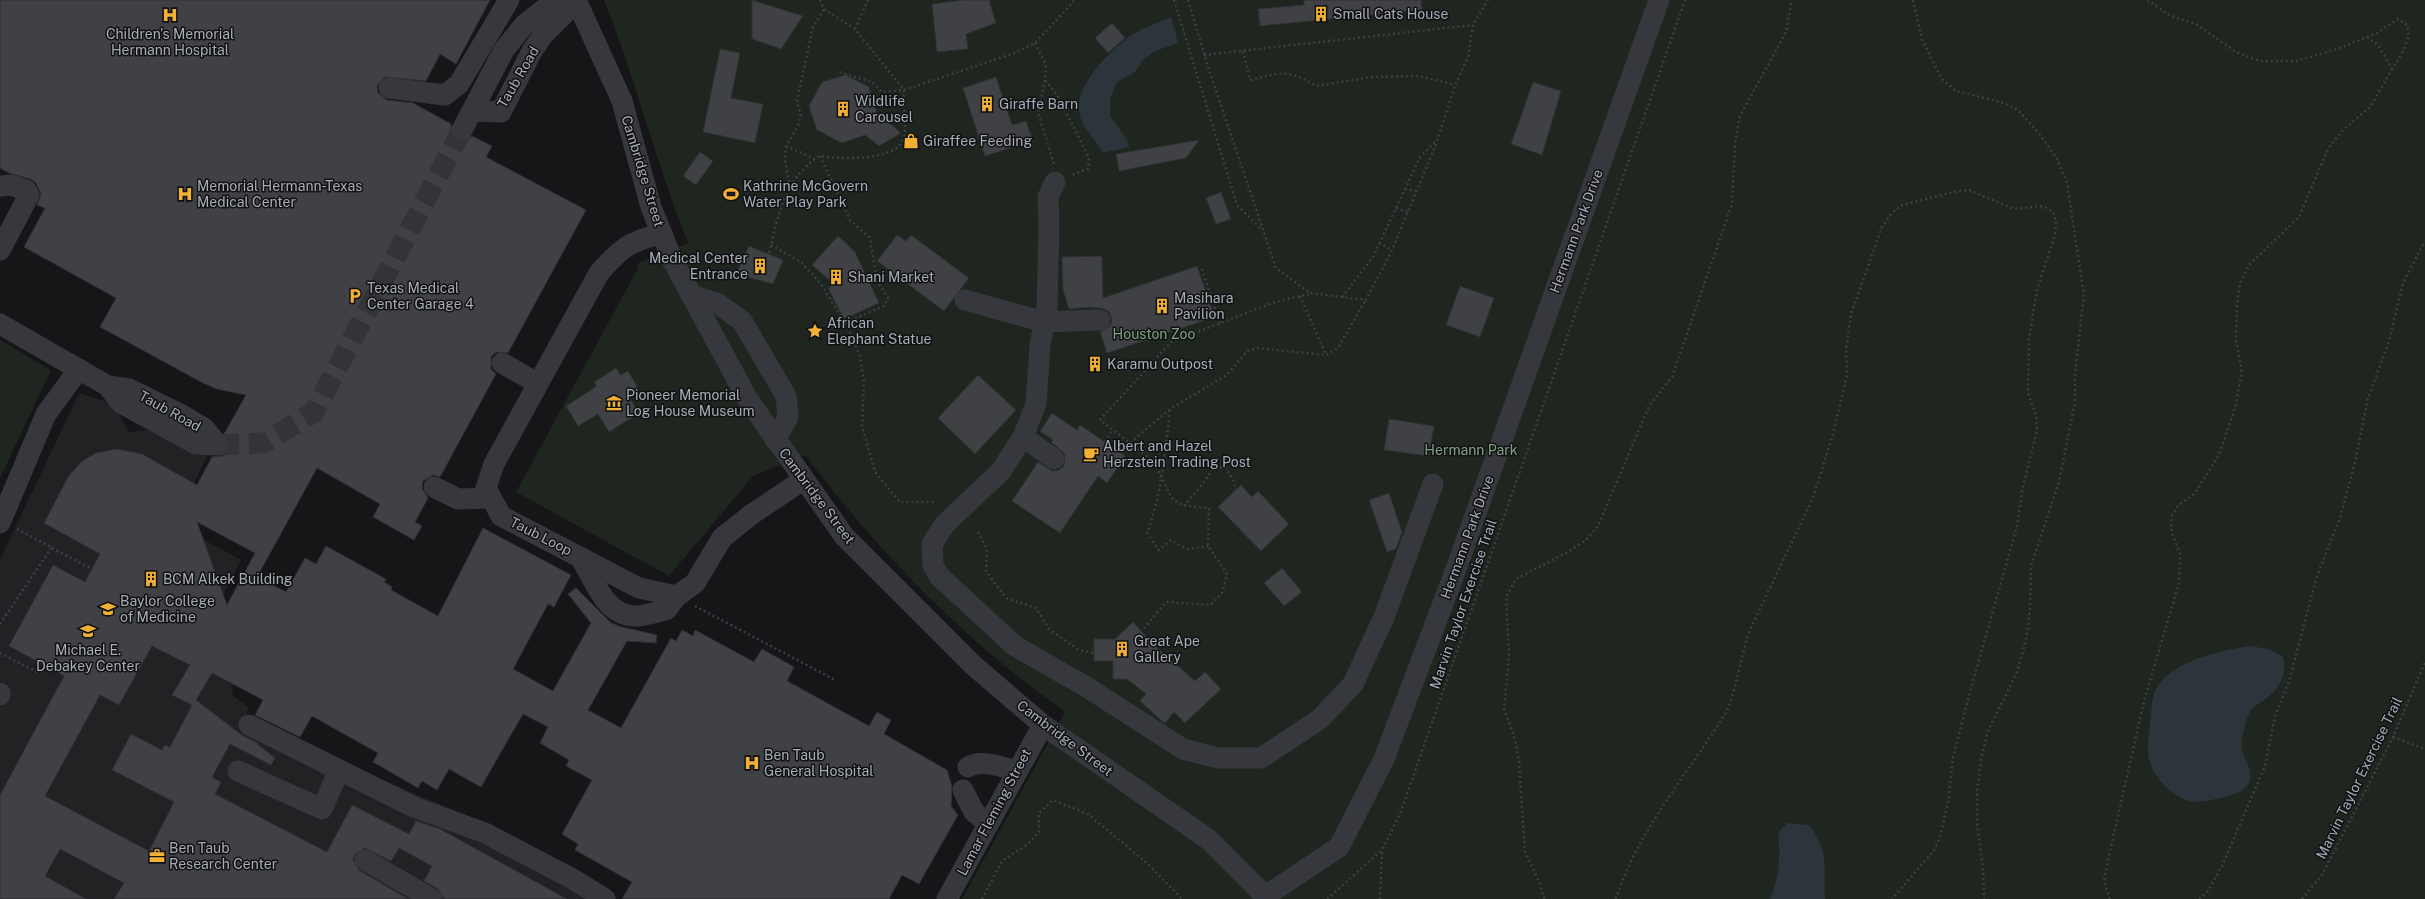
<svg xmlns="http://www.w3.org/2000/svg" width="2425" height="899" viewBox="0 0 2425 899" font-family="'Public Sans',sans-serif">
  <rect width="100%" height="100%" fill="#161618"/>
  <!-- built -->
  <path fill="#222225" d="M79 393 113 404 129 432 149 430 208 454 175 524 241 560 191 658 231 682 233 696 249 707 246 716 311 750 456 811 605 899H0V560Z"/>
  <!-- green -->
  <g fill="#1e261f">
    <path d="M604 0H2425V899H962L1065 712C963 639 880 554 805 455L753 476 669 576 516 492 637 270 638 263 688 243C656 164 636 80 604 0Z"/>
    <path d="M0 340 51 370 0 478Z"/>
  </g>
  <!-- water -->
  <g fill="#2c353c">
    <path d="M1171 17 1178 43 1155 51 1142 61 1135 72 1117 82 1110 99V116L1127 140 1129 147 1102 153C1096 137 1080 128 1079 110 1076 84 1110 51 1129 37 1142 28 1157 23 1171 17Z"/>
    <path d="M2249 646 2269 649 2283 657C2288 676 2278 690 2263 701 2260 703 2254 706 2251 710 2247 715 2246 724 2244 730 2233 759 2260 766 2247 786 2242 793 2229 796 2220 798 2211 800 2199 803 2190 801 2173 797 2154 778 2150 762 2146 750 2149 735 2150 722 2152 711 2151 697 2157 687 2173 660 2221 651 2249 646Z"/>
    <path d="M1787 823 1809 825C1831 855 1823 865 1825 899H1770C1779 878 1781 856 1778 833Z"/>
  </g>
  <!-- building -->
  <g fill="#404145" stroke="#303034" fill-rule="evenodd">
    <path d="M0 0H490L456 64 440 54 426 81 385 77 377 86 378 93 387 100 413 103 451 124 452 136 457 141 468 140 472 136 492 146 486 157 586 210 508 353 496 352 491 357V369L496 374 440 477 433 475 423 481 422 488 428 498 415 522 422 526 414 540 373 517 380 504 317 468 257 577 286 592 305 558 316 564 326 546 386 579 384 582 392 587 391 590 438 616 483 528 571 575 554 607 548 604 513 669 553 691 591 623 568 594 576 588 611 623 622 627 657 635 656 643 627 641 588 710 621 728 671 638 676 641 682 630 693 636 695 630 754 662 762 649 794 667 787 681 869 726 877 712 891 720 884 734 947 770 952 786 951 806 958 815 919 884 902 875 889 899H622L632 882 575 850 578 844 562 834 592 780 566 766 569 760 540 743 548 727 523 714 481 787 449 769 437 790 422 781 418 788 373 762 378 753 312 716 300 737 255 715 263 700 212 673 196 700 243 736 258 743 257 744 275 758 271 765 230 744 212 777 221 782 215 794 327 852 352 805 409 834 416 821 440 829 567 899H444L438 889 424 881 432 866 399 848 391 861 365 848 355 854 353 860 359 870 408 899H114L124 883 60 849 45 876 86 899H0V795L64 676 9 646 53 565 85 582 100 554 44 523 68 477 81 462 96 453 117 449 142 454 197 485 212 457 223 456 228 451 230 443 224 434 246 395 217 389 203 383 100 327 116 298 24 247 45 208 37 205 41 194 36 183 30 179 9 173 0 168ZM197 522 255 553 227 605ZM152 646 190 665 172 695 192 705 170 747 165 745 162 750 131 734 112 770 174 802 149 851 45 796 100 695 119 705Z"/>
    <path d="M752 0 803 16 781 49 752 39Z"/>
    <path d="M964 0H989L996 23 966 34 968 49 937 52 932 4Z"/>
    <path d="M1304 0H1421L1422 10 1260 26 1258 9 1304 5Z"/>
    <path d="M1112 23 1125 38 1108 53 1095 38Z"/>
    <path d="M720 49 740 53 731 98 763 104 755 143 703 132Z"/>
    <path d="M846 75 869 87 879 119 882 117 901 133 879 146 865 135 842 143 817 130 809 106 822 82Z"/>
    <path d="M996 77 1012 125 1026 121 1033 141 985 156 963 88Z"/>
    <path d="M1533 82 1561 91 1542 155 1511 144Z"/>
    <path d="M1199 140 1186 158 1119 171 1116 154Z"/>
    <path d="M700 152 713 161 696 185 683 176Z"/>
    <path d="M1221 192 1231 219 1216 224 1206 198Z"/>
    <path d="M897 235 906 241 911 235 969 278 944 311 877 261Z"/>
    <path d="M838 236 855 252 879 303 844 319 828 288 834 284 812 265Z"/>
    <path d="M749 246 783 260 773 284 750 278 738 270Z"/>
    <path d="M1102 256 1103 298 1197 266 1215 317 1107 353 1100 332 1110 326 1112 320 1110 313 1105 309 1091 307 1069 309 1063 290 1062 257Z"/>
    <path d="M1460 286 1494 298 1480 337 1446 325Z"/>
    <path d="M616 368 621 375 628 371 638 388 627 394 639 413 609 432 598 414 578 426 566 406 597 386 594 382Z"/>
    <path d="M978 375 1016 410 975 454 938 418Z"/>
    <path d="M1052 413 1077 430 1080 425 1125 456 1107 483 1098 476 1060 533 1012 501 1038 462 1052 471 1059 470 1064 466 1065 454 1051 442 1053 440 1040 431Z"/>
    <path d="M1389 419 1434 426 1429 456 1384 450Z"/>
    <path d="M1241 485 1252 497 1258 491 1289 524 1261 551 1218 507Z"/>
    <path d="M1389 493 1402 532 1396 549 1387 552 1369 500Z"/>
    <path d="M1282 568 1302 592 1284 606 1264 583Z"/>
    <path d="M1133 622 1154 645 1195 681 1205 672 1221 689 1185 723 1174 712 1165 723 1162 721 1140 701 1146 694 1127 679H1113V661H1094V639H1115Z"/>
  </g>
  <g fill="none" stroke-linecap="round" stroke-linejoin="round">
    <!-- minor-tunnel -->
    <path stroke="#333438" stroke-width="21" stroke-dasharray="21 10" stroke-linecap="butt" d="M218 445 264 443 314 412 462 130"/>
    <!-- path -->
    <g stroke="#3d3f44" stroke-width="2.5" stroke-dasharray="2 3" stroke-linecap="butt">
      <path d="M820 0 824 9 855 29 904 90 1015 53 1035 43 1075 0"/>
      <path d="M1174 0 1237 205 1262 230"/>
      <path d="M1188 0 1209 70 1276 268 1310 293 1366 300 1392 250 1435 147 1455 85 1468 57 1473 25 1488 0"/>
      <path d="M1913 0 1922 40 1942 79 1956 91 2004 103 2018 110 2041 136 2057 159 2067 183 2084 295 2075 375V402L2059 482 2031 566 2030 610 2026 640 2017 672 1988 731 1981 759 1977 792V825L1983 867 1984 899"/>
      <path d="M855 29 868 0"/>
      <path d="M2367 37 2378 45 2392 69"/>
      <path d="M1035 43 1046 65 1045 80 1058 96 1089 158 1088 169 1072 175"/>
      <path d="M1243 51 1250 80C1281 72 1288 69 1316 86L1372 77 1419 76 1455 85"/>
      <path d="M1204 55 1473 25"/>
      <path d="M1045 80 1038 113 1054 164"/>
      <path d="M786 146 815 159"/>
      <path d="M820 156 850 220 870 238 877 281 888 298 884 306 845 323"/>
      <path d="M790 187 785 160 786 146 797 128 801 116 797 101 803 73 813 27 824 9"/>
      <path d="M1405 189 1417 191"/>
      <path d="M1396 208 1408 212"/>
      <path d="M1379 243 1392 250"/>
      <path d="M771 245 801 262 821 284 848 328 860 356 864 382 862 426 875 472 900 502H936"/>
      <path d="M769 253C778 216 785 177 820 156 838 159 892 161 902 142 909 128 902 106 904 90L882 92 872 82 839 72"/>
      <path d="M1202 269 1220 324"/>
      <path d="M1309 294 1275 302 1171 342 1100 420 1130 443 1170 409 1227 375 1247 351 1257 348 1326 355 1338 348 1365 301"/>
      <path d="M1300 296 1326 355"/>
      <path d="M1342 297 1373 257 1420 157 1437 140"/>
      <path d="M1170 410C1165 451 1162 494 1147 533L1159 550 1171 540 1187 549 1208 546"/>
      <path d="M1105 442 1112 430"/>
      <path d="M1130 443C1138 450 1151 458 1156 467 1176 501 1164 505 1209 508L1208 546 1227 574 1222 593 1211 605 1166 602 1142 631"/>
      <path d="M1184 506 1205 481 1213 468 1225 467 1234 481 1235 490"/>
      <path d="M17 529 92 569"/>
      <path d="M978 532 987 549 986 571 1006 598 1036 608 1050 630 1079 650 1094 653"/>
      <path d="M695 606 835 680"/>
      <path d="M0 624 52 547"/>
      <path d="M0 653 39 673"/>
      <path d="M2393 737 2425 749"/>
      <path d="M982 899 1002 861 1027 845 1039 832V813L1053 800 1088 814 1148 864 1182 899"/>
      <path d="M1327 899 1382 850 1400 814 1685 0"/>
      <path d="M1380 899 1382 851"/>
      <path d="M1544 899 1540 884 1525 852 1519 762 1514 735 1504 709 1509 655 1506 597 1516 579 1566 553 1586 540 1598 526 1649 406 1672 377 1732 204 1735 142 1740 116 1786 32 1792 0"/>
      <path d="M1616 899C1635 835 1691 769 1727 711L1732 698 1748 634 1813 498 1833 434 1847 375 1846 350 1851 314 1882 227 1891 214 1902 205 1958 191 1969 190 2014 209 2040 206 2048 208 2054 214 2056 224 2055 235 2037 290 2029 339 2028 393 2036 415 2037 430 2022 491 2017 526 1968 699 1953 758 1948 802 1941 833 1935 849 1892 899"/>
      <path d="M2110 899 2104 882 2108 860 2144 701 2179 583 2180 554 2172 533 2171 517 2178 506 2195 493 2219 455 2235 408 2242 372 2236 339 2237 304 2240 283 2249 265 2299 217 2328 149 2343 130 2370 107 2403 51 2409 36 2407 25 2398 19 2377 33 2337 49 2297 61H2260L2236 52 2196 24 2171 16 2147 0"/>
      <path d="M2199 899 2208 891 2222 866 2265 766 2275 716 2289 681 2317 576 2340 518 2355 462 2368 398 2388 344 2403 283 2425 241"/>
      <path d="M2302 899 2322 875 2393 737 2425 662"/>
    </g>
    <!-- minor -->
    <g stroke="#37383d" stroke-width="21">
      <path d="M576 0 622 101 651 207 672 259 747 398 844 536 973 665 1043 725 1208 839 1268 899"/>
      <path d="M389 88 445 95 459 84 509 0"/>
      <path d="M473 111 501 112 532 51 543 35 577 1"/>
      <path d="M462 130 504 50 524 25 548 6 577 1"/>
      <path d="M1055 182 1048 197 1049 225 1047 307 1040 345 1036 404 1023 437 1001 471 945 524 932 544 933 565 939 576 1015 646 1085 686 1183 749 1218 758H1261L1320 719 1353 684 1384 617 1433 484"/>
      <path d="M0 186 11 185 26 190 29 195 0 250"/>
      <path d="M661 233C628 243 622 247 599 273L494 464 486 488 501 516 639 588 677 596 695 583 722 538 752 514 803 480"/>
      <path d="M691 295 717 303 742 321 786 396 788 417 775 440"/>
      <path d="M965 300 1044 322 1100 320"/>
      <path d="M0 324 108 386 121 403 196 444 218 445"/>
      <path d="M502 363 537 383"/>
      <path d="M108 386 129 389 182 415 204 428 218 445"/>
      <path d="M1023 437 1054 459"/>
      <path d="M434 487 458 499 490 498"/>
      <path d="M0 523 46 414 79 369"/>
      <path d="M580 557C595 580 605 618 638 616 647 615 657 612 666 610L677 596"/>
      <path d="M0 693V695"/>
      <path d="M249 725 414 807 485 833 571 878 605 899"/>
      <path d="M968 767C982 759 1002 767 1017 771"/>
      <path d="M238 771 322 809 339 770"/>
      <path d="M963 790 974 812 988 823"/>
      <path d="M365 860 432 899"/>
      <path d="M1264 897 1339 847 1384 759 1456 569 1659 0"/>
      <path d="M947 899 1043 725"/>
    </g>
  </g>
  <!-- icons -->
  <defs>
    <symbol id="building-bare" viewBox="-9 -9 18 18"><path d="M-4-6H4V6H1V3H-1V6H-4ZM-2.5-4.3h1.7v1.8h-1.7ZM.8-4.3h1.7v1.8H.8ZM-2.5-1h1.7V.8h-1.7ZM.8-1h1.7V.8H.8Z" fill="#f2b134" stroke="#111113" stroke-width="2.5" paint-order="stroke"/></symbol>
    <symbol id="hospital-bare" viewBox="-9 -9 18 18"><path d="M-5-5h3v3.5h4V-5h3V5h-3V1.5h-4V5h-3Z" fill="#f2b134" stroke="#111113" stroke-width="2.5" paint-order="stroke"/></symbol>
    <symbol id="shop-bare" viewBox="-9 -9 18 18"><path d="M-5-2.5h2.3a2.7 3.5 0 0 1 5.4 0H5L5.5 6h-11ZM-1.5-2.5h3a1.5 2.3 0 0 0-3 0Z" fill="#f2b134" stroke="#111113" stroke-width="2.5" paint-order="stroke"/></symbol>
    <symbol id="stadium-bare" viewBox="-9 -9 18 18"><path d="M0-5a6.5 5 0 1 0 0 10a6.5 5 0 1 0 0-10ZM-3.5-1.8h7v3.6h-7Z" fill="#f2b134" stroke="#111113" stroke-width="2.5" paint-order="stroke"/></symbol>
    <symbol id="parking-bare" viewBox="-9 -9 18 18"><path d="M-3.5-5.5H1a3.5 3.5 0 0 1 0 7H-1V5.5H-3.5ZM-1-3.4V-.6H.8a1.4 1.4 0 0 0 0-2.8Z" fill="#f2b134" stroke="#111113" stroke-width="2.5" paint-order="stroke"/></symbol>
    <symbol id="sight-bare" viewBox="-9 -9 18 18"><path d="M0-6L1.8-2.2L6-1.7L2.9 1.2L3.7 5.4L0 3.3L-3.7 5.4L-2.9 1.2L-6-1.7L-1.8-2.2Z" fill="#f2b134" stroke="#111113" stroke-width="2.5" paint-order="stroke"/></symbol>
    <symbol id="museum-bare" viewBox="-9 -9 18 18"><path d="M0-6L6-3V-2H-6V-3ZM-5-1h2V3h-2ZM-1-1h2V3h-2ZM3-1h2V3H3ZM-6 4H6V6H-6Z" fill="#f2b134" stroke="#111113" stroke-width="2.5" paint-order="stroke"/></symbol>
    <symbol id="cafe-bare" viewBox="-9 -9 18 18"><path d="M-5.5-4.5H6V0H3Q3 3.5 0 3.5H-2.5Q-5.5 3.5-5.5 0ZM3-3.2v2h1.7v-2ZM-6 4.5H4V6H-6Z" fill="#f2b134" stroke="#111113" stroke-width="2.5" paint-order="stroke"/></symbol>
    <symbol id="university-bare" viewBox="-9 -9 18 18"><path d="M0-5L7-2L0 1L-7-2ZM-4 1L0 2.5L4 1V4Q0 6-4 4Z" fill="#f2b134" stroke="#111113" stroke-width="2.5" paint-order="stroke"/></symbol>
    <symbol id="office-bare" viewBox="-9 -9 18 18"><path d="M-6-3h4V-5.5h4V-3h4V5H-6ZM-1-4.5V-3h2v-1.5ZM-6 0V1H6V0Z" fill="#f2b134" stroke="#111113" stroke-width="2.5" paint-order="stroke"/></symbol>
  </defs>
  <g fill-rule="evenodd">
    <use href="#building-bare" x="1310" y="3" width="22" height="22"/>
    <use href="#hospital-bare" x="159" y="4" width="22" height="22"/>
    <use href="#building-bare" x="976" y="93" width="22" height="22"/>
    <use href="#building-bare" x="832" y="98" width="22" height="22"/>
    <use href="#shop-bare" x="900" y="130" width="22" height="22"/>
    <use href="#hospital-bare" x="174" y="183" width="22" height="22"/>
    <use href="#stadium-bare" x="720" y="183" width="22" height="22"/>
    <use href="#building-bare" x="749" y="255" width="22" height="22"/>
    <use href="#building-bare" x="825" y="266" width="22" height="22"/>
    <use href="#parking-bare" x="344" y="285" width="22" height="22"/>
    <use href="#building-bare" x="1151" y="295" width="22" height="22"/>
    <use href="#sight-bare" x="804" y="320" width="22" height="22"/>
    <use href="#building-bare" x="1084" y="353" width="22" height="22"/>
    <use href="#museum-bare" x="603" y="392" width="22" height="22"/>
    <use href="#cafe-bare" x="1080" y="443" width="22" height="22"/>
    <use href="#building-bare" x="140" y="568" width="22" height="22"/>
    <use href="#university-bare" x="97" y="598" width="22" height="22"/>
    <use href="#university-bare" x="77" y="620" width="22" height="22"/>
    <use href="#building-bare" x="1111" y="638" width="22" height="22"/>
    <use href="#hospital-bare" x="741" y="752" width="22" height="22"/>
    <use href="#office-bare" x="146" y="845" width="22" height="22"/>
  </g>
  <g text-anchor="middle" stroke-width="3" stroke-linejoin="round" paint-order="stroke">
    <!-- poi labels -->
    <g font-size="14" fill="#a8adb8" stroke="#111113" text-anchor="start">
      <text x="1333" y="19">Small Cats House</text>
      <text x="170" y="39" text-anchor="middle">Children's Memorial<tspan x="170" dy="16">Hermann Hospital</tspan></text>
      <text x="855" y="106">Wildlife<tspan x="855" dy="16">Carousel</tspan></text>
      <text x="999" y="109">Giraffe Barn</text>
      <text x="923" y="146">Giraffee Feeding</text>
      <text x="197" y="191">Memorial Hermann-Texas<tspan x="197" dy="16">Medical Center</tspan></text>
      <text x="743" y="191">Kathrine McGovern<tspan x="743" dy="16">Water Play Park</tspan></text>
      <text x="748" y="263" text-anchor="end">Medical Center<tspan x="748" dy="16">Entrance</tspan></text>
      <text x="848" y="282">Shani Market</text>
      <text x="367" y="293">Texas Medical<tspan x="367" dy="16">Center Garage 4</tspan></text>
      <text x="1174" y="303">Masihara<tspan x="1174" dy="16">Pavilion</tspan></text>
      <text x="827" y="328">African<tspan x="827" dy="16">Elephant Statue</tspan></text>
      <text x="1107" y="369">Karamu Outpost</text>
      <text x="626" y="400">Pioneer Memorial<tspan x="626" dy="16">Log House Museum</tspan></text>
      <text x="1103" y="451">Albert and Hazel<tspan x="1103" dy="16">Herzstein Trading Post</tspan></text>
      <text x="163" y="584">BCM Alkek Building</text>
      <text x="120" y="606">Baylor College<tspan x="120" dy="16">of Medicine</tspan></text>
      <text x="1134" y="646">Great Ape<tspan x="1134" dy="16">Gallery</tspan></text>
      <text x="88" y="655" text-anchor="middle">Michael E.<tspan x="88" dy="16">Debakey Center</tspan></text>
      <text x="764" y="760">Ben Taub<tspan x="764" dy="16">General Hospital</tspan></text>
      <text x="169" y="853">Ben Taub<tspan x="169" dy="16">Research Center</tspan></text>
    </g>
    <!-- street labels -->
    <g font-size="14" fill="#a8adb8" stroke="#111113">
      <text transform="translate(518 77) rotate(-60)" y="5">Taub Road</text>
      <text transform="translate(643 171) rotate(73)" y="5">Cambridge Street</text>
      <text transform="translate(1576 231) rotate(-70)" y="5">Hermann Park Drive</text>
      <text transform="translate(170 411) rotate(29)" y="5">Taub Road</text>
      <text transform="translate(817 496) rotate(53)" y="5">Cambridge Street</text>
      <text transform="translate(541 536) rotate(27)" y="5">Taub Loop</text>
      <text transform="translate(1467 537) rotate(-70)" y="5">Hermann Park Drive</text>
      <text transform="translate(1463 604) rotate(-71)" y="5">Marvin Taylor Exercise Trail</text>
      <text transform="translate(1065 738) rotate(37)" y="5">Cambridge Street</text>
      <text transform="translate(2359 778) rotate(-64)" y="5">Marvin Taylor Exercise Trail</text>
      <text transform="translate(994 812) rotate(-62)" y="5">Lamar Fleming Street</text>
    </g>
    <!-- park labels -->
    <g font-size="14" fill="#7fa381" stroke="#111113">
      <text x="1154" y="339">Houston Zoo</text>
      <text x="1471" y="455">Hermann Park</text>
    </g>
  </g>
</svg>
